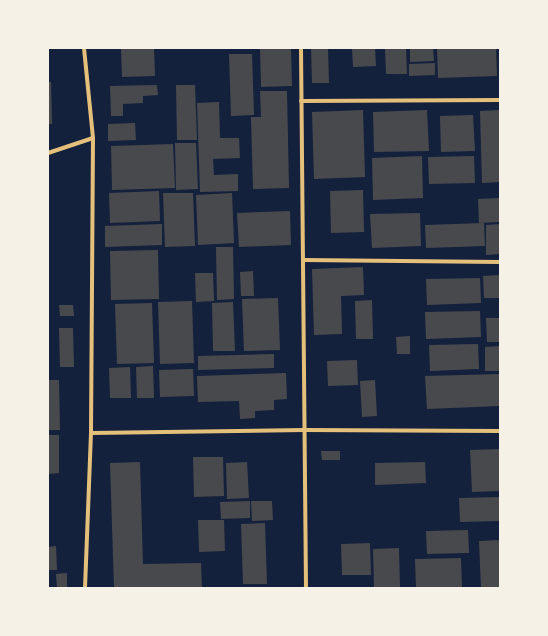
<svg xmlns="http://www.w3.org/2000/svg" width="548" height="636" viewBox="0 0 548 636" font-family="Commissioner,sans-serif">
  <rect width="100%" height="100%" fill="#14213d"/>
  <!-- building -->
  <g fill="#48494c">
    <path d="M121 48H154L155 76 122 77Z"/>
    <path d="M260 48H291L292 86 261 87Z"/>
    <path d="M311 48H328L329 83H312Z"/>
    <path d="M352 48H375L376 66 353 67Z"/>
    <path d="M385 48H406L407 74H386Z"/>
    <path d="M410 48H433L434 61 410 62Z"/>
    <path d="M437 48H496L497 76 438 78Z"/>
    <path d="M229 54H252L254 115 231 116Z"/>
    <path d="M435 63V75L409 76V64Z"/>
    <path d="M48 82H51L52 124H48Z"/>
    <path d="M157 85 158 95 143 96V103L123 104V116H111L110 86Z"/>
    <path d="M176 85H195L197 140H177Z"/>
    <path d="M260 91H287L289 188 253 189 251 117H261Z"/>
    <path d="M219 102 220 138H239L240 158 213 159 214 175 238 174V191L200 192 197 103Z"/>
    <path d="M363 110 365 177 314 179 312 112Z"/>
    <path d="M427 110 429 151 374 152 373 112Z"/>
    <path d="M500 110V182L482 183 480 111Z"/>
    <path d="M473 115 475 151 441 152 440 116Z"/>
    <path d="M135 123 136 140 108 141V124Z"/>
    <path d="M175 143H196L198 189 176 190Z"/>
    <path d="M173 144 175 188 112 190 111 146Z"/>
    <path d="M422 156 423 198 373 200 372 158Z"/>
    <path d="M474 156 475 183 429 184 428 157Z"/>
    <path d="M363 190 364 232 331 233 330 191Z"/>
    <path d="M159 191 160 221 110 223 109 193Z"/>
    <path d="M163 193H193L195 246 165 247Z"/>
    <path d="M232 193 234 243 198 245 196 195Z"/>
    <path d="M500 198V222L479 223 478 199Z"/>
    <path d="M290 211 291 245 239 247 237 213Z"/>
    <path d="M420 213 421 246 372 248 370 214Z"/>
    <path d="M484 223 485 246 426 248 425 225Z"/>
    <path d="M162 224V245L105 247V226Z"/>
    <path d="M500 224V254L486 255V225Z"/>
    <path d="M216 247H233L234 299 217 300Z"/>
    <path d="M158 250 159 299 111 300 110 251Z"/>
    <path d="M363 267 364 295 341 296 342 334 314 335 312 269Z"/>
    <path d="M253 271 254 296H241L240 272Z"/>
    <path d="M195 273H213L214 301 196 302Z"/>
    <path d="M500 275V298H484L483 276Z"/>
    <path d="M480 278 481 303 427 305 426 279Z"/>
    <path d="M278 298 280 350 244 351 242 299Z"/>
    <path d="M372 300 373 339H356L355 301Z"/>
    <path d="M192 301 194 363 160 364 158 302Z"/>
    <path d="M233 302 235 351H213L212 303Z"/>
    <path d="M152 303 154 363 117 364 115 304Z"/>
    <path d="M59 305H73L74 316H60Z"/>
    <path d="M480 311 481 337 426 339 425 312Z"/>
    <path d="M486 318H500V342H487Z"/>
    <path d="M59 328H73L74 367H60Z"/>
    <path d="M410 336V354H397L396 337Z"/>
    <path d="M478 344 479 369 430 371 429 345Z"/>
    <path d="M500 346V371H485V347Z"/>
    <path d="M274 354V368L198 370V356Z"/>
    <path d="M357 360 358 385 328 386 327 361Z"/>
    <path d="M153 366 154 398H137L136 367Z"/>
    <path d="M130 367 131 398H110L109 368Z"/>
    <path d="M193 369 194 396 160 397 159 370Z"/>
    <path d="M286 373 287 399 274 400V410L255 411V418L240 419 239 401 198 402 197 376Z"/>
    <path d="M500 374V406L427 409 425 376Z"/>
    <path d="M48 380H59L60 430H48Z"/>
    <path d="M375 380 377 416 362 417 360 381Z"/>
    <path d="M48 435H59V473L48 474Z"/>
    <path d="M500 449V491L472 492 470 450Z"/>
    <path d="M321 451H340V460H322Z"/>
    <path d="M193 457H223L224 496 194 497Z"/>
    <path d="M140 462 143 564 201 563 202 588H114L110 463Z"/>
    <path d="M247 462 249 498 227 499 226 463Z"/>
    <path d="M425 462 426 483 375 485V463Z"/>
    <path d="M500 497V521L460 522 459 498Z"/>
    <path d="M250 501V518L221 519 220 502Z"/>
    <path d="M251 501H272L273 520 252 521Z"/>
    <path d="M198 520H224L225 551 199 552Z"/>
    <path d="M265 523 267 584H243L241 524Z"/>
    <path d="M468 530 469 553 427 554 426 531Z"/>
    <path d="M500 540V588H481L479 541Z"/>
    <path d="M370 543 371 575H342L341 544Z"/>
    <path d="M56 546 57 570H48V547Z"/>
    <path d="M399 548 400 588H374L373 549Z"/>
    <path d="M461 558 462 587 416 588 415 559Z"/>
    <path d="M67 573V588H57L56 574Z"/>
  </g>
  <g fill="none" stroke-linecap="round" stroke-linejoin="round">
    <!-- minor -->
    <g stroke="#e5c07b" stroke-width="4">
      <path d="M84 48 93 138 91 433 85 588"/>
      <path d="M301 48 306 588"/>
      <path d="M301 101 500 100"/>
      <path d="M48 153 93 138"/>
      <path d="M303 260 500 262"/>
      <path d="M91 433 304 430 500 431"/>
    </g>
  </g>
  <!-- border -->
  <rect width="548" height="636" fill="none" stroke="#f6f1e7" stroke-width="98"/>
</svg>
